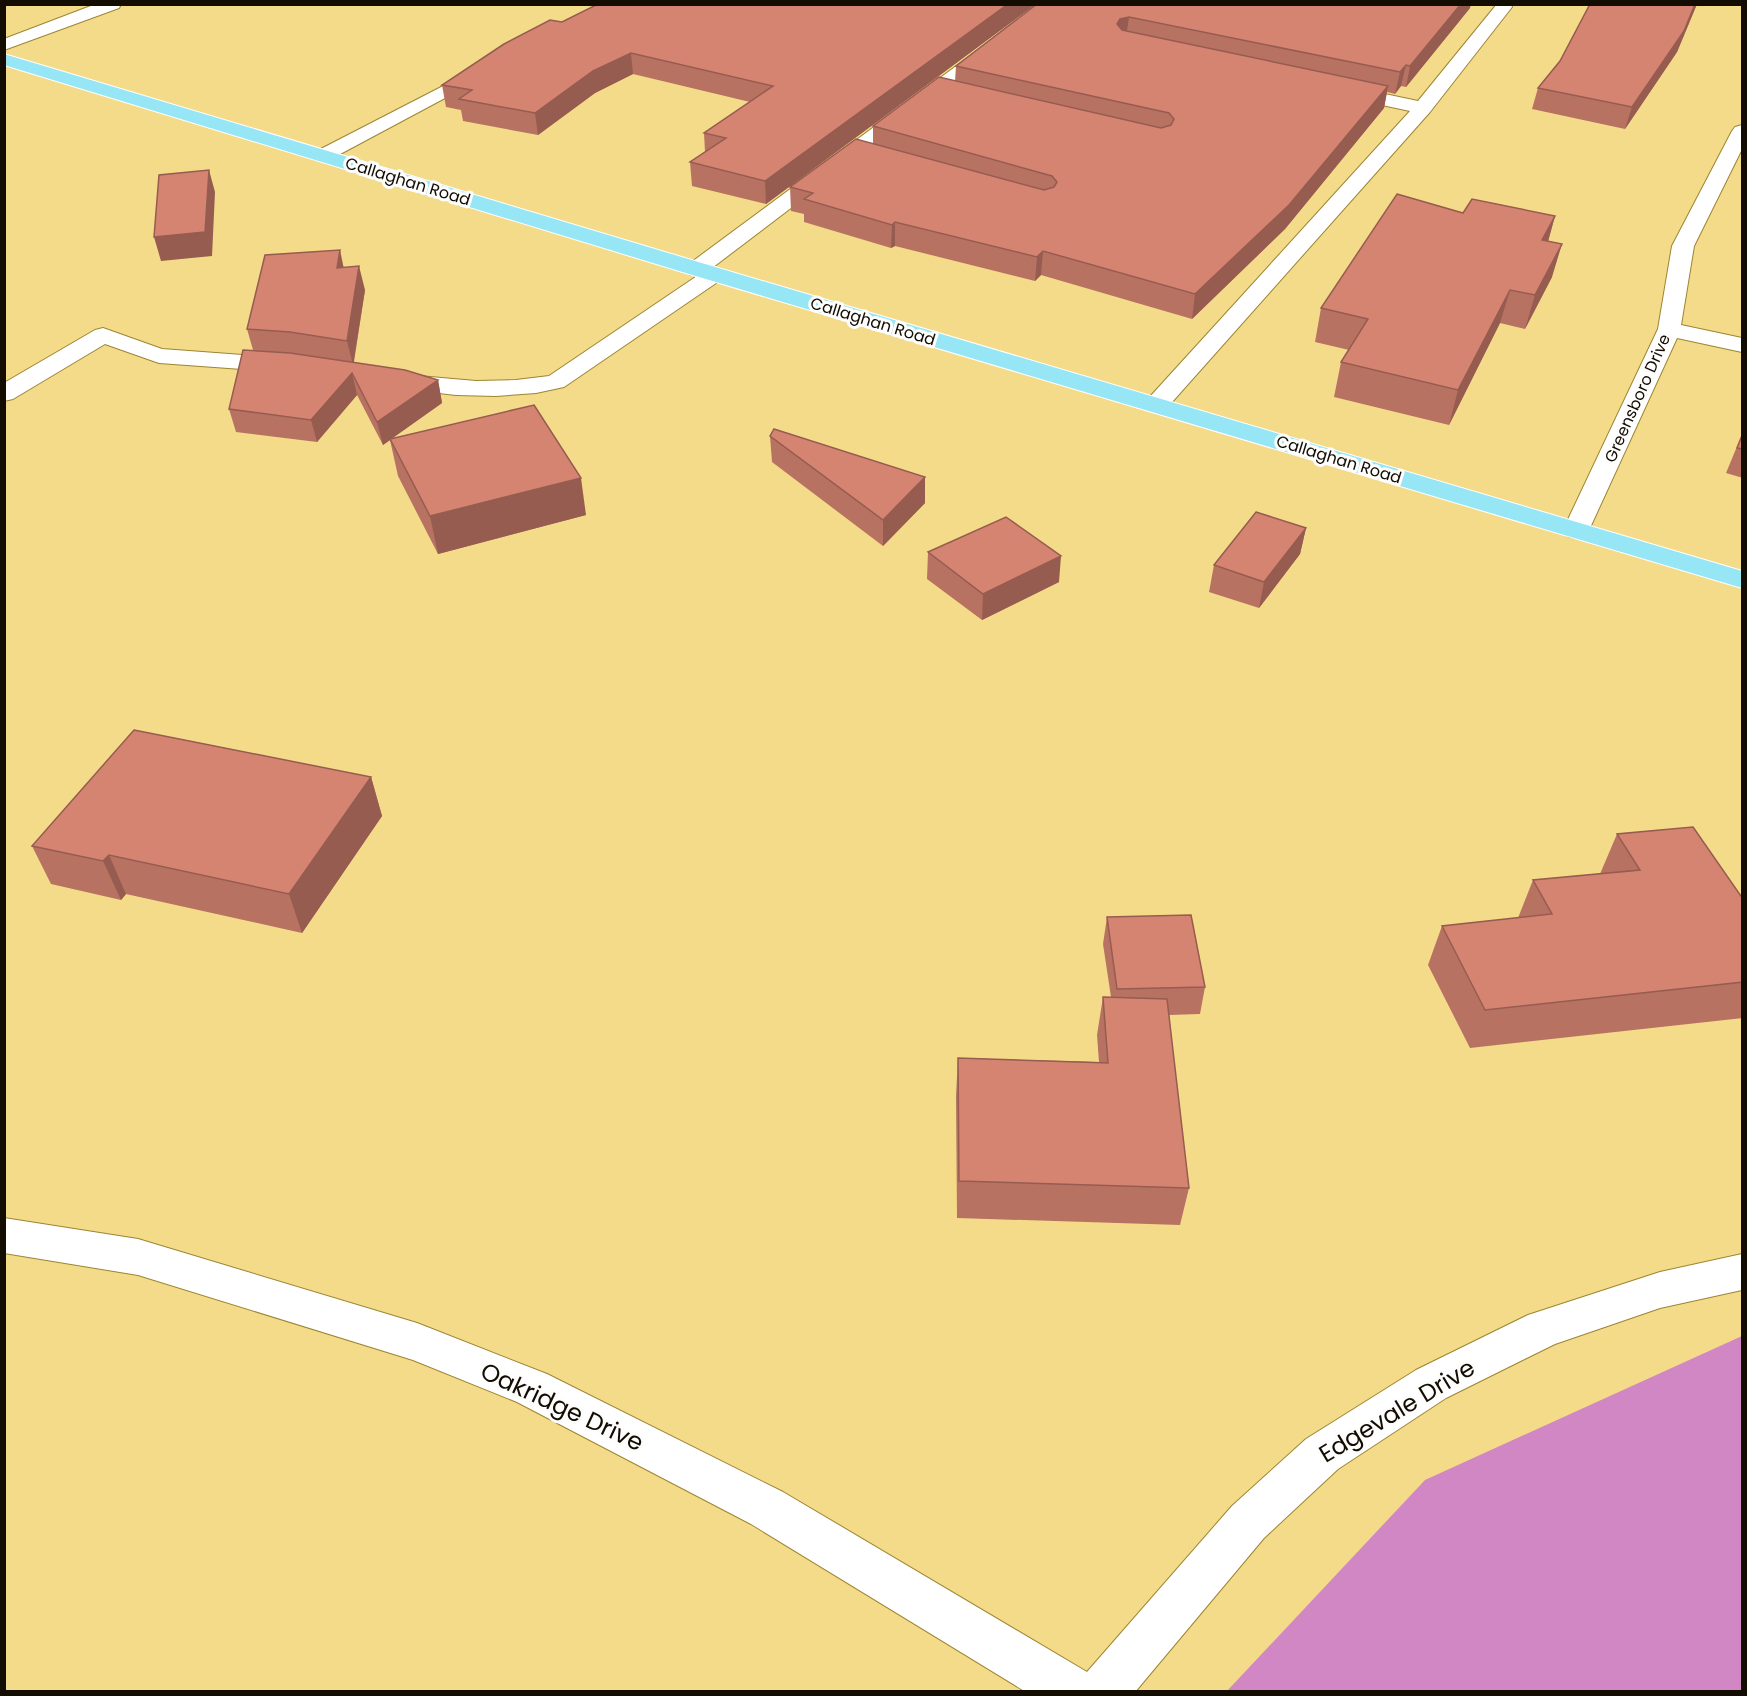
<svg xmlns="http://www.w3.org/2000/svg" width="1747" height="1696" viewBox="0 0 1747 1696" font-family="Poppins,sans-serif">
  <rect width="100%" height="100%" fill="#f4db8a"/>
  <!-- forest -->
  <path fill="#d187c4" d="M1742 1336V1691H1227L1425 1480Z"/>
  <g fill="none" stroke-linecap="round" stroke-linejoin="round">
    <defs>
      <g id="minor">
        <path d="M96 4H121L119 8 4 50V39Z"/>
        <path d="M1040 4H1059L712 268 722 269 725 274 722 279 564 387 536 393 496 396 456 395 396 388 388 386 384 381 388 376 396 374 476 381 516 380 549 376 697 276 689 274 686 269 689 264Z"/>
        <path d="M1497 4H1511L1512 7 1430 112 1165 410 1156 412 1147 410 1144 405 1147 400 1410 111 1335 95 1333 91 1335 87 1342 85 1418 101Z"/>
        <path d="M482 66 488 67 491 71 488 75 329 160H315L312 156 315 152Z"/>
        <path d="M1742 125V149L1694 246 1681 325 1742 338V352L1677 338 1589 530 1585 536 1576 538 1567 536 1563 530 1658 329 1672 246 1732 131 1735 127Z"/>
        <path d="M103 328 162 349 285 358 293 360 297 365 293 370 285 372 159 363 105 344 13 399 4 401V383L95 330Z"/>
        <path d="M4 1218 138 1239 417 1323 547 1374 783 1492 1087 1672 1232 1506 1306 1439 1416 1370 1528 1315 1660 1272 1742 1254V1290L1660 1308 1555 1344 1446 1398 1338 1469 1264 1538 1135 1692H1026L751 1524 517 1402 413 1360 138 1275 4 1253Z"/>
      </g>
      <path id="major" d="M4 54 705 264 1742 571V588L689 274 4 65Z"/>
    </defs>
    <!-- minor casing -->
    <use href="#minor" stroke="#9c8532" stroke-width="2"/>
    <!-- major casing -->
    <use href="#major" stroke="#fff" stroke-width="2"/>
    <!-- minor -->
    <use href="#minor" fill="#fff" fill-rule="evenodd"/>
    <!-- major -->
    <use href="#major" fill="#97e6f6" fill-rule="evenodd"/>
  </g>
  <!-- wall -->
  <g fill="#b87262">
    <path d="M1036 4 766 204 692 186 690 162 705 152 704 133 750 102 633 74 595 93 538 135 463 121 461 110 446 107 442 85 562 22Z"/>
    <path d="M1037 4 1470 8 1406 87 1401 86 1395 94 1387 92 1384 108 1285 229 1192 319 1041 275 1035 281 895 246 891 248 804 222V214L791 211 790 187 873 143V126L955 81 956 66Z"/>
    <path d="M1590 4H1697L1677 52 1625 129 1532 109 1538 88 1560 61Z"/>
    <path d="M1463 213 1555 216 1548 241 1552 277 1525 329 1500 323 1449 425 1334 397 1341 362 1349 350 1315 342 1321 308Z"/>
    <path d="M365 290 354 362 438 380 442 403 392 438 586 515 438 554 398 476 390 440 383 445 357 395 317 442 236 432 229 409 253 350 247 329Z"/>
    <path d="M1743 432V478L1726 473Z"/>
    <path d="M770 436 925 477V503L883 546 772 462Z"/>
    <path d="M1306 528 1300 554 1259 608 1209 592 1214 565Z"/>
    <path d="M928 552 1059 582 982 620 927 579Z"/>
    <path d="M371 777 382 816 302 933 126 894 121 900 51 884 32 846Z"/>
    <path d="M1617 834 1743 899V1018L1470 1048 1428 965 1442 926 1518 918 1533 880 1600 874Z"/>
    <path d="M1107 917 1205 987 1200 1014 1169 1015 1189 1188 1180 1225 957 1218 956 1096 958 1058 1099 1062 1097 1035 1103 997H1111L1103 944Z"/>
  </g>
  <!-- shaded-wall -->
  <g fill="#965c50">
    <path d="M1008 4H1036L766 204 765 181Z"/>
    <path d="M1461 4H1471L1470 8 1406 87 1410 66Z"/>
    <path d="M1695 4H1697L1677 52 1625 129 1632 107Z"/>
    <path d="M1129 17 1126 38 1117 24 1120 19Z"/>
    <path d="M631 53 633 74 595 93 538 135 535 113 593 71Z"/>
    <path d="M1406 65 1401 86 1395 94 1400 72Z"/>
    <path d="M1388 86 1384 108 1285 229 1192 319 1195 294Z"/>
    <path d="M209 170 215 192 212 256 161 261 154 237Z"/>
    <path d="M1555 216 1546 249 1542 240Z"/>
    <path d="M895 222V246L891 248 892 225Z"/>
    <path d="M1562 244 1552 277 1525 329 1535 295Z"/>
    <path d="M340 250 345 274 337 268Z"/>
    <path d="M1043 251 1041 275 1035 281 1037 257Z"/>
    <path d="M359 266 365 290 353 365 347 341Z"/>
    <path d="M1510 290 1500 323 1449 425 1458 390Z"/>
    <path d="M352 373 357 395 317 442 311 420Z"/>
    <path d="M438 380 442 403 383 445 377 422Z"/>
    <path d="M925 477V503L883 546V520Z"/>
    <path d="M581 478 586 515 438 554 430 516Z"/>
    <path d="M1306 528 1300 554 1259 608 1264 582Z"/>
    <path d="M1061 556 1059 582 982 620 983 594Z"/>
    <path d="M371 777 382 816 302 933 289 894Z"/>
    <path d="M109 855 126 894 121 900 103 861Z"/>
  </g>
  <!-- building -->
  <g fill="#d68472" stroke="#965c50" stroke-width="1.5">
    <path d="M598 4H1008L765 181 690 162 726 138 704 133 773 86 631 53 593 71 535 113 459 99 472 90 442 85 504 44 550 20 562 22Z"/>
    <path d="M1037 4H1461L1410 66 1406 65 1400 72 1129 17 1120 19 1117 24 1122 30 1388 86 1289 205 1195 294 1043 251 1037 257 895 222 892 225 804 199 813 193 790 187 856 139 1044 190 1054 187 1057 182 1052 176 873 126 939 77 1161 128 1171 125 1174 119 1169 113 956 66Z"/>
    <path d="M1590 4H1695L1684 31 1632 107 1538 88 1560 61Z"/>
    <path d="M209 170 205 232 154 237 159 175Z"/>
    <path d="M1397 194 1463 213 1472 199 1555 216 1542 240 1562 244 1535 295 1510 290 1458 390 1341 362 1368 319 1321 308Z"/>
    <path d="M340 250 337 268 359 266 347 341 290 332 247 329 265 255Z"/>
    <path d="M243 350 290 353 405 370 438 380 377 422 352 373 311 420 229 409Z"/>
    <path d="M534 405 581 478 430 516 390 439Z"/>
    <path d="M774 429 925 477 883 520 770 436Z"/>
    <path d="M1743 433V449L1737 448Z"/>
    <path d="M1256 512 1306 528 1264 582 1214 565Z"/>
    <path d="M1006 517 1061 556 983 594 928 552Z"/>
    <path d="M134 730 371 777 289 894 109 855 103 861 32 846Z"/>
    <path d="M1693 827 1743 899V982L1485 1010 1442 926 1552 914 1533 880 1640 870 1617 834Z"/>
    <path d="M1191 915 1205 987 1117 989 1107 917Z"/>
    <path d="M1103 997 1167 999 1189 1188 959 1181 958 1058 1108 1063Z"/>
  </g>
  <g text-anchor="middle" stroke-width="6" stroke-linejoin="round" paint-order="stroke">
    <!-- far-street labels -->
    <g font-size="16" fill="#130c00" stroke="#fdfdfd">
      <text transform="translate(408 181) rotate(17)" y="6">Callaghan Road</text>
      <text transform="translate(873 321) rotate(17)" y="6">Callaghan Road</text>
      <text transform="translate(1637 398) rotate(-66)" y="6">Greensboro Drive</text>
      <text transform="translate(1339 459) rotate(17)" y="6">Callaghan Road</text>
    </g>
    <!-- near-street labels -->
    <g font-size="24" fill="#130c00" stroke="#fdfdfd">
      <text transform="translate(562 1407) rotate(25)" y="8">Oakridge Drive</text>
      <text transform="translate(1397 1411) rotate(-31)" y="8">Edgevale Drive</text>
    </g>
  </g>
  <!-- border -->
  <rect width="1747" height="1696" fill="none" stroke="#130c00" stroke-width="12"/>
</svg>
